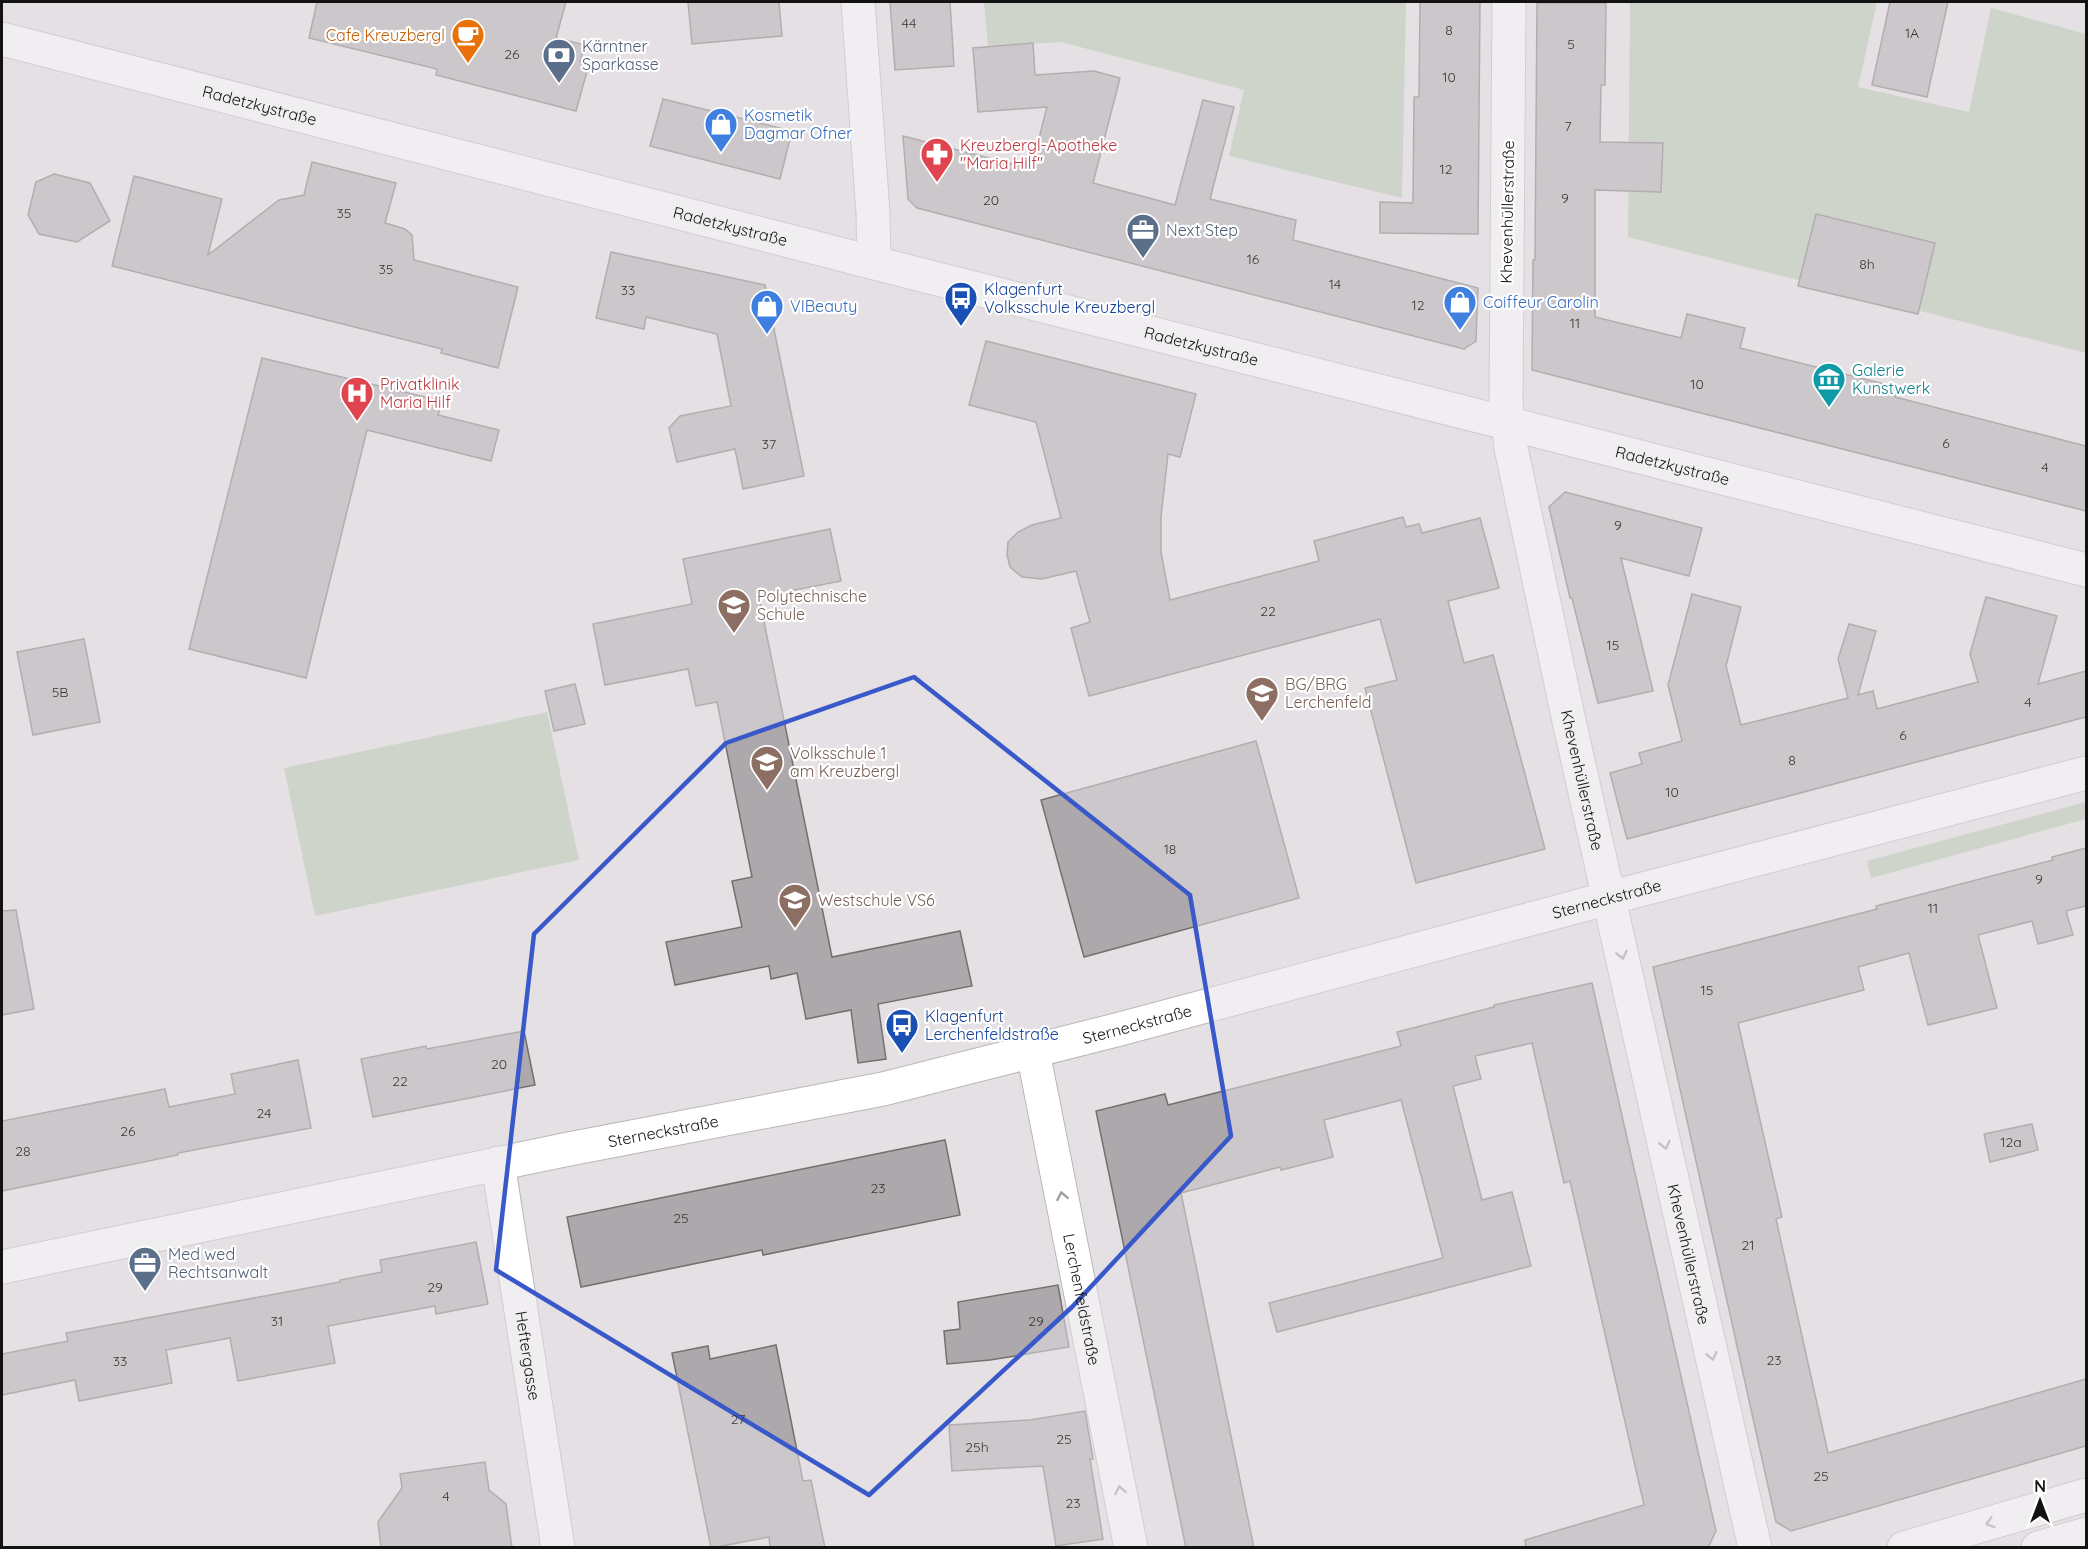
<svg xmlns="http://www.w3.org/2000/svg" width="2088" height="1549" viewBox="0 0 2088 1549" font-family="Quicksand,sans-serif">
  <rect width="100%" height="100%" fill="#e4e0e4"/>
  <!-- green -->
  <g fill="#b4c6ab">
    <path d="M984 2H1406L1402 198 1229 156 1244 90 1061 42 988 46Z"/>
    <path d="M1630 2H1877L1858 87 1969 112 1991 8 2086 34V353L1628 237Z"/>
    <path d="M547 712 579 860 315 916 284 768Z"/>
    <path d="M2086 802V819L1871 878 1867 861Z"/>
  </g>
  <!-- building -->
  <g fill="#ada8ab" stroke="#747072" stroke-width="1.5">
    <path d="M317 2H566L556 38 585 45 580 62 589 64 576 111 436 75 437 69 309 38Z"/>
    <path d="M688 2H779L782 36 692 44Z"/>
    <path d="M890 2H950L954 66 895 70Z"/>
    <path d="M1420 2H1480L1478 234 1380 233V202L1413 203 1414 97H1419Z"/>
    <path d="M1890 2H1948L1927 97 1872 85Z"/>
    <path d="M1537 3H1606L1605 85H1601L1600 142 1663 143 1661 192 1595 190V317L1681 338 1687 314 1745 328 1740 348 1897 387 1895 397 2086 446V511L1532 370 1533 260H1535Z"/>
    <path d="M1033 43 1035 75 1094 71 1120 78 1093 183 1175 205 1203 100 1234 107 1210 199 1296 220 1293 240 1478 288 1476 341 1464 349 917 208 908 199 903 136 1031 169 1047 107 978 112 973 48Z"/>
    <path d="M663 99 792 131 780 179 650 146Z"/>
    <path d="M312 162 396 183 385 223 405 229 412 235 414 260 518 287 498 368 441 353 442 349 112 266 134 176 222 199 208 255 279 200 304 195Z"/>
    <path d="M54 174 90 183 110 221 77 242 39 234 28 215 36 182Z"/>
    <path d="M1816 214 1935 243 1918 314 1798 286Z"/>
    <path d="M611 252 765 285 804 476 743 489 735 449 677 462 669 428 680 416 731 406 717 334 646 317 644 329 596 318Z"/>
    <path d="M986 341 1196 394 1180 457 1168 454 1161 517V552L1170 600 1319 561 1314 541 1403 517 1406 527 1419 524 1422 533 1480 518 1499 588 1448 601 1464 663 1493 655 1545 849 1416 883 1365 688 1397 680 1380 619 1089 696 1071 628 1090 622 1076 571 1042 579 1022 577 1010 567 1007 555 1008 542 1018 532 1032 525 1061 518 1036 422 969 405Z"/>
    <path d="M262 358 442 401 438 415 499 430 491 461 367 430 306 678 189 649Z"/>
    <path d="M1565 492 1702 528 1689 576 1621 558 1653 691 1598 703 1572 598H1570L1549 507Z"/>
    <path d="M830 529 841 581 759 597 832 957 960 931 972 986 878 1004 886 1059 858 1063 851 1010 806 1019 797 973 771 979 769 966 675 985 666 942 742 927 732 881 752 877 717 702 696 706 688 669 605 685 593 624 692 604 683 559Z"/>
    <path d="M1692 594 1741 607 1726 666 1741 725 1848 698 1838 659 1849 624 1876 631 1858 695 1873 691 1877 709 1978 682 1970 654 1986 597 2057 616 2038 684 2086 671V717L1627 839 1610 773 1642 764 1639 753 1682 741 1668 685Z"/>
    <path d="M84 639 100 722 33 735 17 652Z"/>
    <path d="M575 684 585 724 554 731 545 691Z"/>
    <path d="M1256 741 1299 898 1084 957 1041 800Z"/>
    <path d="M2086 848V906L2066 911 2073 935 2038 944 2032 921 1978 935 1997 1008 1928 1025 1909 953 1858 967 1864 990 1738 1023 1782 1217 1776 1219 1828 1453 2086 1379V1446L1791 1531 1776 1522 1653 967 1877 909 1876 906 2053 860 2052 857Z"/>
    <path d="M16 910 34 1009 2 1015V911Z"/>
    <path d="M1592 983 1716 1531 1708 1548H1526L1525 1540 1644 1505 1570 1181 1564 1183 1532 1043 1475 1056 1481 1079 1453 1086 1482 1200 1512 1192 1531 1266 1277 1332 1269 1303 1443 1258 1401 1100 1324 1120 1333 1157 1281 1170 1280 1167 1181 1193 1254 1548H1186L1096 1111 1165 1094 1168 1105 1401 1046 1397 1032 1494 1007V1005Z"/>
    <path d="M524 1031 535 1085 373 1117 361 1059 426 1046 427 1049Z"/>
    <path d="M298 1060 311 1128 178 1153V1155L2 1191V1121L165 1089 169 1107 235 1094 231 1074Z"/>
    <path d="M2032 1124 2038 1150 1990 1162 1984 1134Z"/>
    <path d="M945 1140 960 1215 763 1255 762 1250 581 1287 567 1217Z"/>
    <path d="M476 1242 488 1304 436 1314 435 1306 328 1326 335 1363 238 1381 230 1338 166 1350 172 1383 79 1401 75 1380 2 1395V1354L68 1341 66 1333 340 1282V1280L382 1272 380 1260Z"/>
    <path d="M1058 1285 1069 1347 990 1360 947 1364 944 1331 960 1329 958 1302Z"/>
    <path d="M776 1345 803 1481 811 1480 825 1548H770L769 1537 711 1548 672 1353 708 1346 710 1359Z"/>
    <path d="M1085 1411 1093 1459H1090L1103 1539 1056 1546 1043 1466 952 1471 949 1425 1030 1420Z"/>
    <path d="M485 1462 489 1490 506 1504 512 1548H381L378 1522 402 1488 400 1474Z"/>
  </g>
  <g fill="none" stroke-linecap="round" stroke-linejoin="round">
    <defs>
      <g id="minor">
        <path d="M858 2 873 213 874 262"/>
        <path id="s1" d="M1509 2 1506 400 1511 448 1569 721 1755 1548"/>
        <path id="s2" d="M2 39 906 271 2086 570"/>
        <path id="s3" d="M1033 1052 1131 1548"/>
        <path id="s4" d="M498 1163 558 1548"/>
      </g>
      <g id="tertiary">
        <path id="s5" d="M2 1267 569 1149 883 1089 1120 1029 1609 898 2086 773"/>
      </g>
      <g id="secondary">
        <path d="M1904 1548 2086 1495"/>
        <path d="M2038 1548 2086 1534"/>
      </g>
    </defs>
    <!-- minor casing -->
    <use href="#minor" stroke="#bab6ba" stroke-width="35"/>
    <!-- tertiary casing -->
    <use href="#tertiary" stroke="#bab6ba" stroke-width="35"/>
    <!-- secondary casing -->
    <use href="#secondary" stroke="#bab6ba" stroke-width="35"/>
    <!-- minor -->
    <use href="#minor" stroke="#fff" stroke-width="33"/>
    <!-- tertiary -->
    <use href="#tertiary" stroke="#fff" stroke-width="33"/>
    <!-- secondary -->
    <use href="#secondary" stroke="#fff" stroke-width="33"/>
  </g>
  <!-- one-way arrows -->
  <defs><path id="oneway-chevron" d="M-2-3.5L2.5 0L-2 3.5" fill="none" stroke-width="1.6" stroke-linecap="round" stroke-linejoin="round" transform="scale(1.5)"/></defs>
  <g stroke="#a1a0a1">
    <use href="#oneway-chevron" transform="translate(1622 955) rotate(77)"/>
    <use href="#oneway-chevron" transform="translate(1665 1145) rotate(77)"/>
    <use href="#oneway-chevron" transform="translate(1062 1196) rotate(-101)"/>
    <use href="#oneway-chevron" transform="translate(1712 1356) rotate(77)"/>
    <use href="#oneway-chevron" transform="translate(1120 1490) rotate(-101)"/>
    <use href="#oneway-chevron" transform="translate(1990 1523) rotate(164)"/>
  </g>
  <!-- marked area -->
  <path d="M0 0H2088V1549H0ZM914 677 1190 895 1231 1136 1072 1307 869 1495 496 1270 534 934 726 743Z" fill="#e4e0e4" fill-opacity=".55" fill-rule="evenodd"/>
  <path fill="none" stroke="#3958c9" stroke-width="4.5" stroke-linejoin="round" d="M914 677 1190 895 1231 1136 1072 1307 869 1495 496 1270 534 934 726 743Z"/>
  <!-- icons -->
  <defs>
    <symbol id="cafe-pin" viewBox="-11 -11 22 30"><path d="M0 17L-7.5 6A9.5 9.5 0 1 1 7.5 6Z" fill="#e8710a" stroke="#fff"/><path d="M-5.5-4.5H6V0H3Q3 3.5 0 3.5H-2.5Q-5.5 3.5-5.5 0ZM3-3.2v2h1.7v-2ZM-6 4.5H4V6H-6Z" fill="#fff"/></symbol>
    <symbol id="bank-pin" viewBox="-11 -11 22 30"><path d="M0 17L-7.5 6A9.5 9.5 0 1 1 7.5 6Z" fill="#5c6f8a" stroke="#fff"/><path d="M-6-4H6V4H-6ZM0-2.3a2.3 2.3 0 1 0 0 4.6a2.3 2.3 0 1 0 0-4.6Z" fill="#fff"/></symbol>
    <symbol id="shop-pin" viewBox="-11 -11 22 30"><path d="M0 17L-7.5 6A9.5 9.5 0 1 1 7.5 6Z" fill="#3f7fe0" stroke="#fff"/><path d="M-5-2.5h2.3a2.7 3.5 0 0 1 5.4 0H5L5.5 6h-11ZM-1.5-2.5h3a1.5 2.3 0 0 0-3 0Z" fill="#fff"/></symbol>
    <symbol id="pharmacy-pin" viewBox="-11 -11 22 30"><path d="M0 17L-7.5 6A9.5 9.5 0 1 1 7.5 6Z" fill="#e0444e" stroke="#fff"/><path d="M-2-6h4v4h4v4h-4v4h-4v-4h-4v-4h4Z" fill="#fff"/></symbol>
    <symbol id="office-pin" viewBox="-11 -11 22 30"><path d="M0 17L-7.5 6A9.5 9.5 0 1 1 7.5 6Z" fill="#5c6f8a" stroke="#fff"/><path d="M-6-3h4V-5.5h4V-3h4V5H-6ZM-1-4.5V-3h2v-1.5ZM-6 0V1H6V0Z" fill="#fff"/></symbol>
    <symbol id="bus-pin" viewBox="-11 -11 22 30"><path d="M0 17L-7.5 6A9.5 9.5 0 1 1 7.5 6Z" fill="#1a4fb4" stroke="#fff"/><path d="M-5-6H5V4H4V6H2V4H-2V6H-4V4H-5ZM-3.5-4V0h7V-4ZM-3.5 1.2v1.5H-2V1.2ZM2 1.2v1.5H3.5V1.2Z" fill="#fff"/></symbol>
    <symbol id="museum-pin" viewBox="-11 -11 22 30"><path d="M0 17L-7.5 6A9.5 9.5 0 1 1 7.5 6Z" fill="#0f9aa8" stroke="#fff"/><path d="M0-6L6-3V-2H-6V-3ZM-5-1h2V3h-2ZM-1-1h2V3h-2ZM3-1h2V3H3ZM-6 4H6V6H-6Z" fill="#fff"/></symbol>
    <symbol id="hospital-pin" viewBox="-11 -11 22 30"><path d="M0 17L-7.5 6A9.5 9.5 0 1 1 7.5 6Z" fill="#e0444e" stroke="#fff"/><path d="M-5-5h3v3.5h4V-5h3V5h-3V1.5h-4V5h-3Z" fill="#fff"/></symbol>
    <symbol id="school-pin" viewBox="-11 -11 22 30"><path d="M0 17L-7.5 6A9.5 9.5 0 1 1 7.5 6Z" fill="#8d6e63" stroke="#fff"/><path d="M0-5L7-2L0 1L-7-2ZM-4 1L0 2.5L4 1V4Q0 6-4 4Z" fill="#fff"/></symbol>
  </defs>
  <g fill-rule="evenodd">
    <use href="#cafe-pin" x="449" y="16" width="38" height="52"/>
    <use href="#bank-pin" x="540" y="36" width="38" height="52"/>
    <use href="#shop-pin" x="702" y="105" width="38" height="52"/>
    <use href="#pharmacy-pin" x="918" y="135" width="38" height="52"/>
    <use href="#office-pin" x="1124" y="211" width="38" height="52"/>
    <use href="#bus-pin" x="942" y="279" width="38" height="52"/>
    <use href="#shop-pin" x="1441" y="283" width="38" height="52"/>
    <use href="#shop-pin" x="748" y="287" width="38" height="52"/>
    <use href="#museum-pin" x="1810" y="360" width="38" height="52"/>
    <use href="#hospital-pin" x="338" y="374" width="38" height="52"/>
    <use href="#school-pin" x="715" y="586" width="38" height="52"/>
    <use href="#school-pin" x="1243" y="674" width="38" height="52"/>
    <use href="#school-pin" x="748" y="743" width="38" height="52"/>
    <use href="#school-pin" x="776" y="881" width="38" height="52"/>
    <use href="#bus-pin" x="883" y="1006" width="38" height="52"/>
    <use href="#office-pin" x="126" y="1244" width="38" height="52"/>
  </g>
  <g text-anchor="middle" stroke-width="4.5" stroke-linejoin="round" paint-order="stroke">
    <!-- number labels -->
    <g font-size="14" fill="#3a3839">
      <text x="909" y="28">44</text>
      <text x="1449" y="35">8</text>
      <text x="1912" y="38">1A</text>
      <text x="1571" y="49">5</text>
      <text x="512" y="59">26</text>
      <text x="1449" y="82">10</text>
      <text x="1568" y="131">7</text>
      <text x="1446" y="174">12</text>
      <text x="1565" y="203">9</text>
      <text x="991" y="205">20</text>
      <text x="344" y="218">35</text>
      <text x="1253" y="264">16</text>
      <text x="1867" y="269">8h</text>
      <text x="386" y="274">35</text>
      <text x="1335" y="289">14</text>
      <text x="628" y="295">33</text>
      <text x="1418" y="310">12</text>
      <text x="1575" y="328">11</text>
      <text x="1697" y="389">10</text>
      <text x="1946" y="448">6</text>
      <text x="769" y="449">37</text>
      <text x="2045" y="472">4</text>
      <text x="1618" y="530">9</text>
      <text x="1268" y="616">22</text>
      <text x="1613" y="650">15</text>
      <text x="60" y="697">5B</text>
      <text x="2028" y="707">4</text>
      <text x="1903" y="740">6</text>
      <text x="1792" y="765">8</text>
      <text x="1672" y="797">10</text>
      <text x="1170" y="854">18</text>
      <text x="2039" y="884">9</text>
      <text x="1933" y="913">11</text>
      <text x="1707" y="995">15</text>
      <text x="499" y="1069">20</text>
      <text x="400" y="1086">22</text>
      <text x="264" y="1118">24</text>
      <text x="128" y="1136">26</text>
      <text x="2011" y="1147">12a</text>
      <text x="23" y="1156">28</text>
      <text x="878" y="1193">23</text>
      <text x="681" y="1223">25</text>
      <text x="1748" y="1250">21</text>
      <text x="435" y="1292">29</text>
      <text x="277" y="1326">31</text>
      <text x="1036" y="1326">29</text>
      <text x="1774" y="1365">23</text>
      <text x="120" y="1366">33</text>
      <text x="738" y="1424">27</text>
      <text x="1064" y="1444">25</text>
      <text x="977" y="1452">25h</text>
      <text x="1821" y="1481">25</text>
      <text x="446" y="1501">4</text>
      <text x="1073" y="1508">23</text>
    </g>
    <!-- food labels -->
    <g font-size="16" fill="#c56008" stroke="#fff" text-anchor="end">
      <text x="445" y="41">Cafe Kreuzbergl</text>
    </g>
    <!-- service labels -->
    <g font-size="16" fill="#4e5e75" stroke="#fff" text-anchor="start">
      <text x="582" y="52">Kärntner<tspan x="582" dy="18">Sparkasse</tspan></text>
      <text x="1166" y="236">Next Step</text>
      <text x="168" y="1260">Med wed<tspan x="168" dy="18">Rechtsanwalt</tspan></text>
    </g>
    <!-- street labels -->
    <g font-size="16" fill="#131213" stroke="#fff">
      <text dy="6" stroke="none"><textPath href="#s2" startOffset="266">Radetzkystraße</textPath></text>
      <text transform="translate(1507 212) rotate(-89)" y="6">Khevenhüllerstraße</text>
      <text dy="6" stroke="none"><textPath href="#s2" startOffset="752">Radetzkystraße</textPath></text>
      <text dy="6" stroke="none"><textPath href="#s2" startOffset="1238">Radetzkystraße</textPath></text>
      <text dy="6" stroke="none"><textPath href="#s2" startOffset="1724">Radetzkystraße</textPath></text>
      <text dy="6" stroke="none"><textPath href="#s1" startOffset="786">Khevenhüllerstraße</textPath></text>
      <text dy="6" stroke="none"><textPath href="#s5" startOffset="1647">Sterneckstraße</textPath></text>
      <text dy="6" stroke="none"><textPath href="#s5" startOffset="1161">Sterneckstraße</textPath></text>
      <text dy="6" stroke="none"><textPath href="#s5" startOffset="675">Sterneckstraße</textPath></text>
      <text dy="6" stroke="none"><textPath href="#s1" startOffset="1272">Khevenhüllerstraße</textPath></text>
      <text dy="6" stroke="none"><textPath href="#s3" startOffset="252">Lerchenfeldstraße</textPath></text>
      <text dy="6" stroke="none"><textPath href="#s4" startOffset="195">Heftergasse</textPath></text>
    </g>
    <!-- shop labels -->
    <g font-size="16" fill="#366cbe" stroke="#fff" text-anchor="start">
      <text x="744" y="121">Kosmetik<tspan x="744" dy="18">Dagmar Ofner</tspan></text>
      <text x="1483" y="308">Coiffeur Carolin</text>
      <text x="790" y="312">VIBeauty</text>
    </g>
    <!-- health labels -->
    <g font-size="16" fill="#be3a42" stroke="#fff" text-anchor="start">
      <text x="960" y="151">Kreuzbergl-Apotheke<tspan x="960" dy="18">"Maria Hilf"</tspan></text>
      <text x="380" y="390">Privatklinik<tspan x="380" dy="18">Maria Hilf</tspan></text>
    </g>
    <!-- transit labels -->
    <g font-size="16" fill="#164399" stroke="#fff" text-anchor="start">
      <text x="984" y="295">Klagenfurt<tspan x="984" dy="18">Volksschule Kreuzbergl</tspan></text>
      <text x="925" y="1022">Klagenfurt<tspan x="925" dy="18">Lerchenfeldstraße</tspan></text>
    </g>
    <!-- culture labels -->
    <g font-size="16" fill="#0d838f" stroke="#fff" text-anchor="start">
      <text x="1852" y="376">Galerie<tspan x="1852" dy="18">Kunstwerk</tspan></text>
    </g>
    <!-- education labels -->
    <g font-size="16" fill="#785e54" stroke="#fff" text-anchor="start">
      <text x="757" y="602">Polytechnische<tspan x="757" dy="18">Schule</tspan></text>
      <text x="1285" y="690">BG/BRG<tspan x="1285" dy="18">Lerchenfeld</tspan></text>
      <text x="790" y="759">Volksschule 1<tspan x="790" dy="18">am Kreuzbergl</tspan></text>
      <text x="818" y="906">Westschule VS6</text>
    </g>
  </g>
  <!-- border -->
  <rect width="2088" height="1549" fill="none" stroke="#131213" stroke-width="6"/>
  <!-- north arrow -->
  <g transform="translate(2040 1501)" stroke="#ffffff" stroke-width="4.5" paint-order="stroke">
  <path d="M0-4.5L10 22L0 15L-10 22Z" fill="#131213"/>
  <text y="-9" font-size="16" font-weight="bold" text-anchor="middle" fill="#131213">N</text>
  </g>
</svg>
